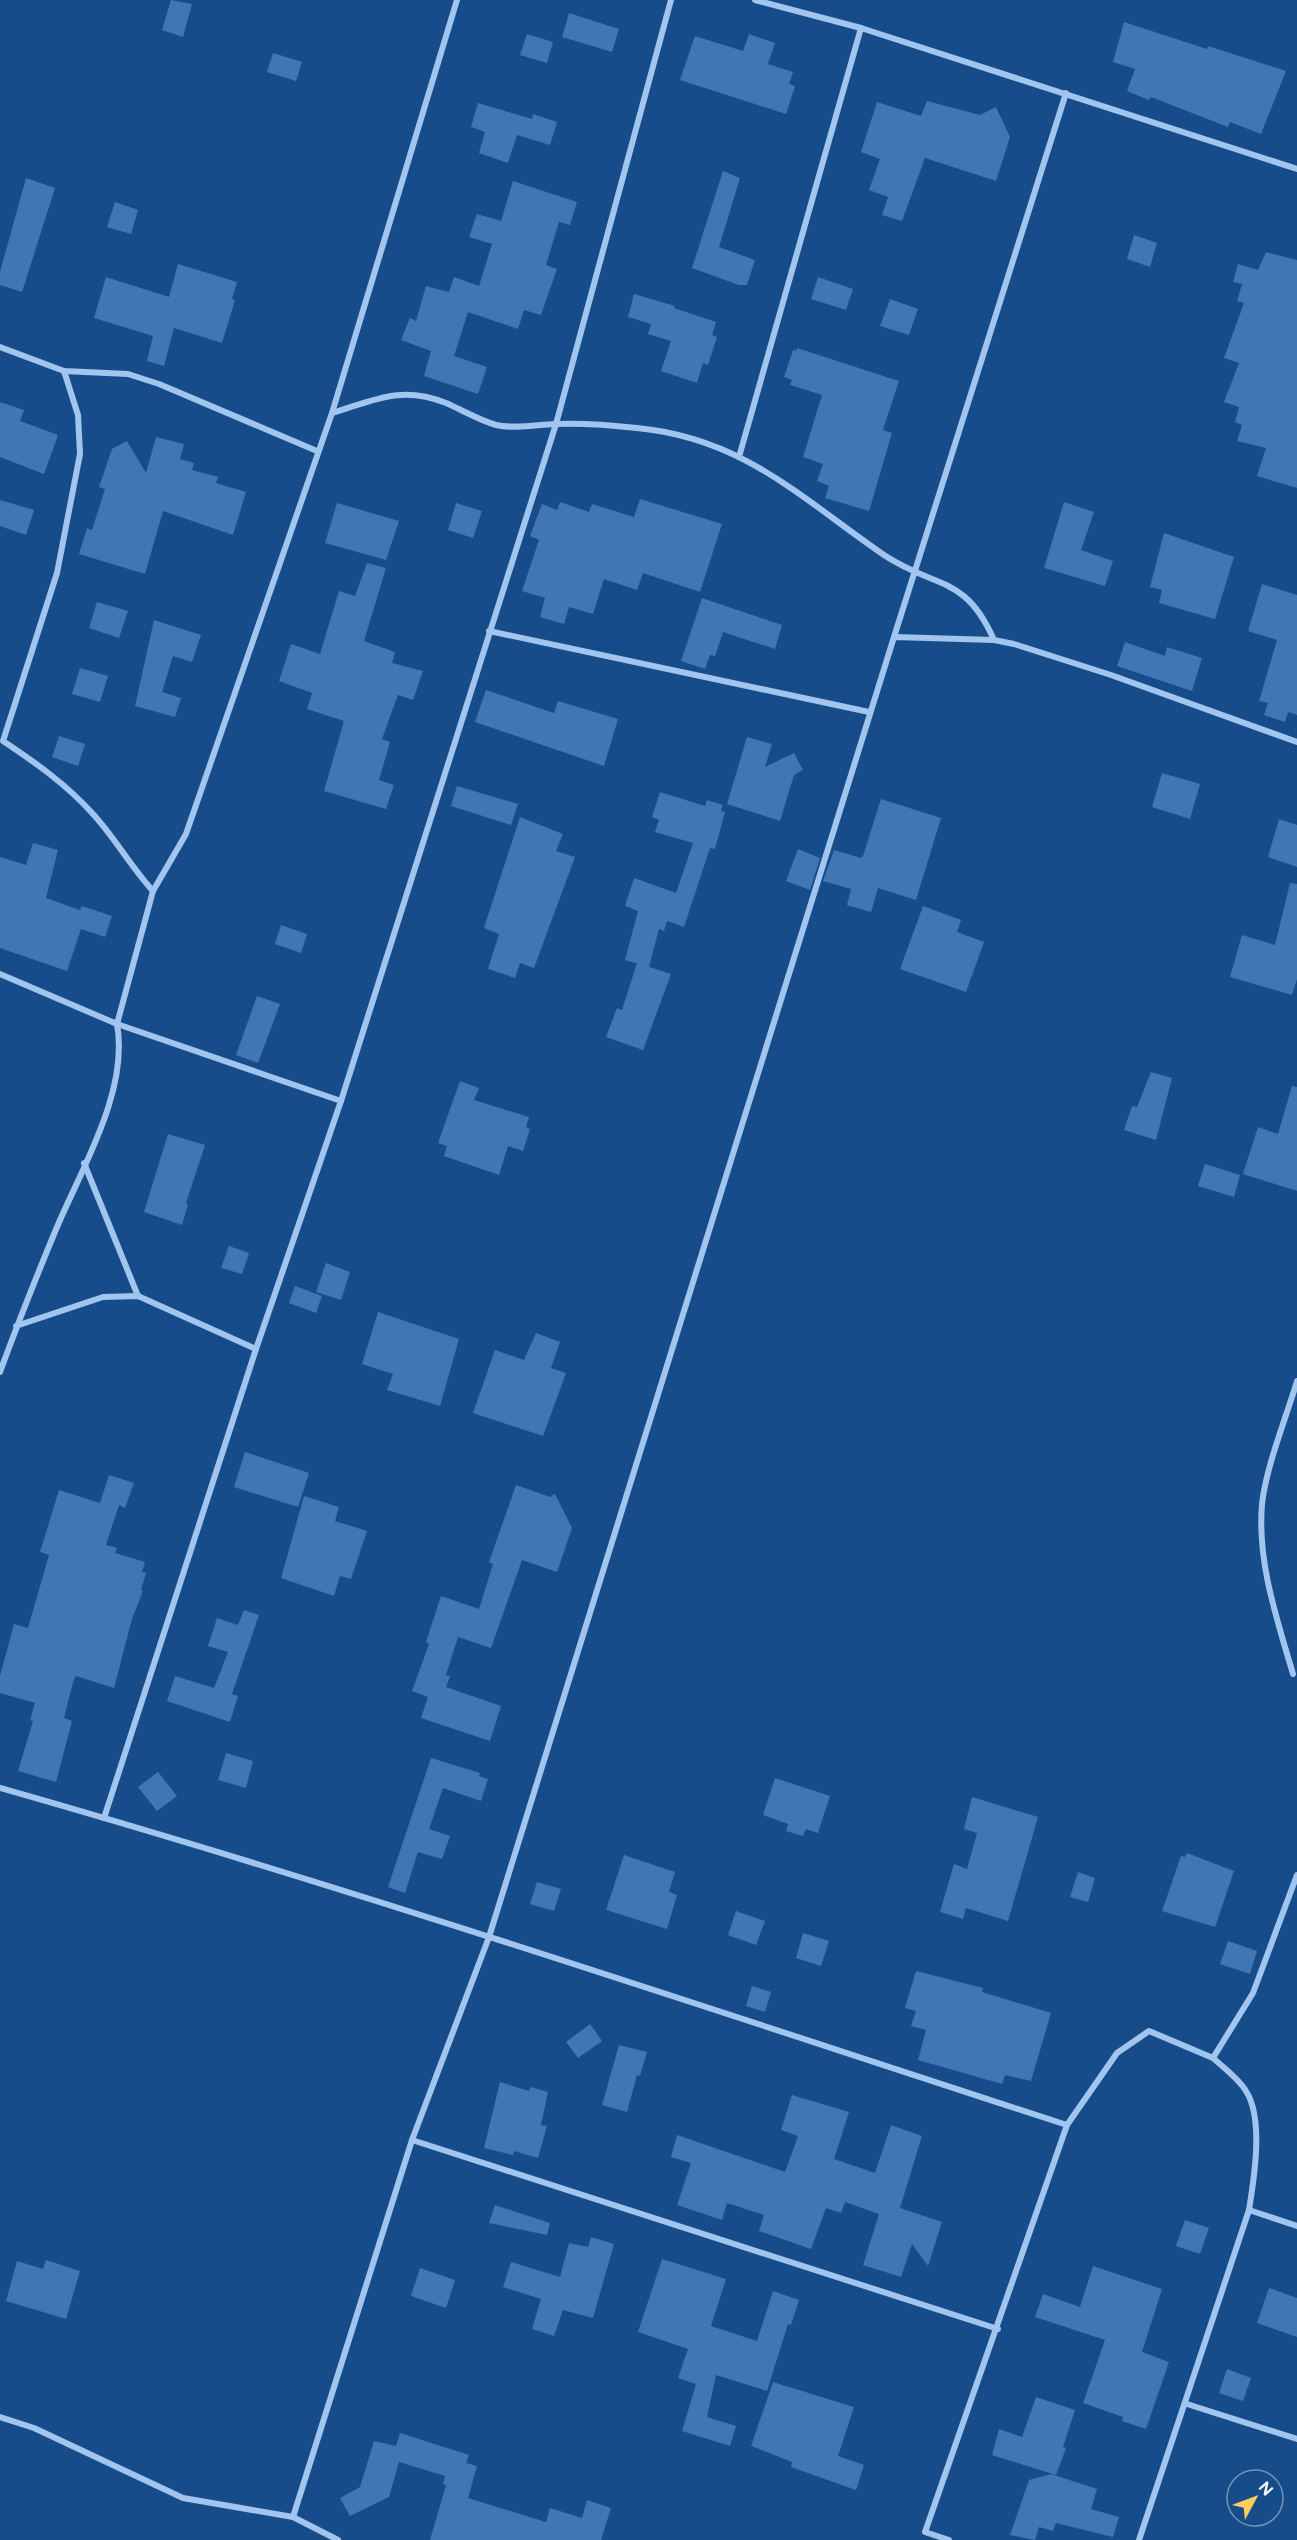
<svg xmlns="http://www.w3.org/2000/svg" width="1297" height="2540" viewBox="0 0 1297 2540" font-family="Figtree,sans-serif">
  <rect width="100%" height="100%" fill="#174c8b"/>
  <!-- building -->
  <g fill="#4076b4">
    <path d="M171 0 192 4 183 37 162 30Z"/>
    <path d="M569 13 619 29 612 52 562 37Z"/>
    <path d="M1124 22 1207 49 1208 46 1286 71 1261 134 1230 122 1228 127 1151 97 1149 100 1127 91 1135 69 1113 62Z"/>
    <path d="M527 34 553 42 547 63 520 55Z"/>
    <path d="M749 34 775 43 768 64 793 72 789 84 795 86 786 114 680 80 695 36 743 51Z"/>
    <path d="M273 53 302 62 296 81 267 72Z"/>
    <path d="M927 101 980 115 996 107 1010 137 996 181 925 158 902 221 882 215 888 197 869 190 880 159 861 152 877 102 921 116Z"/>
    <path d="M478 103 532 119 533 114 557 122 550 145 517 135 508 163 479 153 485 132 471 127Z"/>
    <path d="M723 171 740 178 719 247 755 260 747 285H739L692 268Z"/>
    <path d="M26 178 55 188 22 292 0 285V272Z"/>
    <path d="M513 181 577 202 570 225 559 222 546 265 557 269 541 315 524 310 518 329 468 312 454 356 487 367 478 394 424 376 431 351 401 340 410 318 416 321 426 286 449 292 454 277 479 286 492 244 469 237 477 214 501 221Z"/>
    <path d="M115 202 138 210 131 234 107 227Z"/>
    <path d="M1134 235 1157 243 1150 267 1127 259Z"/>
    <path d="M1266 252 1297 260V488L1257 476 1266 448 1237 441 1242 425 1235 422 1239 407 1224 402 1239 363 1224 358 1244 303 1237 301 1242 284 1233 282 1238 264 1258 270Z"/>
    <path d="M178 264 237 282 232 299 235 300 222 343 174 328 164 366 147 361 153 336 94 318 106 277 169 297Z"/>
    <path d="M818 277 853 289 846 310 811 299Z"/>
    <path d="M634 294 675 306 674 308 716 322 712 335 717 337 708 365 703 363 697 383 661 371 671 341 648 334 651 324 628 317Z"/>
    <path d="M890 299 918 309 909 335 880 326Z"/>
    <path d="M797 348 899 381 883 430 892 433 869 511 825 498 829 486 817 481 823 464 803 457 822 395 790 385 792 380 784 377 793 350 796 351Z"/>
    <path d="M0 402 24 410 20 421 58 435 44 474 0 457Z"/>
    <path d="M156 437 184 444 180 459 194 463 192 470 218 477 216 483 246 492 233 535 163 511 145 574 79 554 87 528 92 530 105 489 99 487 112 449 127 441 146 473Z"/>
    <path d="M640 499 722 524 700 592 643 573 637 590 604 579 593 614 569 607 564 624 540 617 545 598 522 591 539 540 530 536 542 504 557 510 560 502 589 512 592 504 634 517Z"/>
    <path d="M0 500 34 510 26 535 0 526Z"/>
    <path d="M1064 502 1094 512 1081 550 1113 561 1105 586 1044 568Z"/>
    <path d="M337 503 399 521 386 560 325 543Z"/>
    <path d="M456 503 482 511 473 538 448 530Z"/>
    <path d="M1164 533 1234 557 1215 619 1159 603 1162 590 1150 587Z"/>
    <path d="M367 563 386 568 364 641 395 652 392 663 423 671 413 700 398 695 382 739 390 742 379 780 394 785 386 809 324 791 344 721 307 709 312 693 279 681 291 644 320 654 339 591 355 596Z"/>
    <path d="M1262 584 1297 595V715L1288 712 1285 722 1264 715 1268 703 1259 701 1277 640 1248 631Z"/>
    <path d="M702 598 782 625 775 649 723 632 715 656 710 655 705 669 681 661Z"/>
    <path d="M97 602 128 611 119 638 89 628Z"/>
    <path d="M154 620 201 635 192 662 173 656 162 692 181 698 175 717 135 706Z"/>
    <path d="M1125 642 1165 656 1167 647 1202 658 1192 691 1117 666Z"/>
    <path d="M80 668 108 676 100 702 72 694Z"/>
    <path d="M486 690 554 713 558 701 618 719 604 766 475 722Z"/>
    <path d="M59 736 85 744 78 766 52 757Z"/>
    <path d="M747 737 772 744 765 767 794 753 803 770 794 775 780 821 727 804Z"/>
    <path d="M1162 773 1200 784 1190 819 1152 807Z"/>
    <path d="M457 786 518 804 511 825 451 806Z"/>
    <path d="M660 792 705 806 707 800 723 805 721 811 725 812 715 849 710 848 684 927 667 921 664 931 659 929 649 967 625 960 638 911 625 906 634 878 676 893 693 843 655 832 659 820 652 817Z"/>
    <path d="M881 799 941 818 916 900 878 888 871 912 847 905 851 889 823 881 834 850 861 858 863 856Z"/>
    <path d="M520 817 563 834 556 851 575 857 534 968 520 963 515 978 488 969 499 934 484 928Z"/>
    <path d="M1279 819 1297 825V867L1268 857Z"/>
    <path d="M33 843 58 850 46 898 80 910 82 906 112 916 105 937 81 929 67 971 0 948V857L26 865Z"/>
    <path d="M798 849 820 858 810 890 786 881Z"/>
    <path d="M1290 883 1297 884V979L1292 995 1230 977 1242 935 1275 945Z"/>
    <path d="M923 906 961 920 957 932 984 942 966 992 900 969Z"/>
    <path d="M281 925 307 934 301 953 275 944Z"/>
    <path d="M637 963 671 974 643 1050 606 1037 617 1008 622 1010Z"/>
    <path d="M257 996 280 1004 258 1063 236 1055Z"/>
    <path d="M1151 1072 1172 1078 1156 1140 1124 1130 1132 1106 1137 1107Z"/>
    <path d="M460 1081 479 1088 474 1100 529 1117 526 1127 530 1129 523 1151 508 1146 499 1175 444 1156 447 1146 438 1143Z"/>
    <path d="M1292 1086 1297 1087V1191L1243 1174 1258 1127 1278 1134Z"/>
    <path d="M168 1134 205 1145 186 1203 188 1204 182 1225 144 1212Z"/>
    <path d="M1205 1164 1240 1175 1234 1197 1198 1186Z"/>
    <path d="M229 1246 249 1253 242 1274 221 1268Z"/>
    <path d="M326 1263 350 1272 341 1300 316 1292Z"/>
    <path d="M295 1286 322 1296 316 1313 289 1303Z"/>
    <path d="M378 1312 459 1339 440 1406 387 1390 393 1374 362 1364Z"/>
    <path d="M536 1333 560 1342 551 1368 566 1373 543 1436 473 1413 495 1350 524 1360Z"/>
    <path d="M245 1452 309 1473 298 1507 234 1487Z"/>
    <path d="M109 1475 134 1483 125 1508 119 1505 106 1545 117 1548 115 1553 145 1562 142 1572 146 1573 141 1590 143 1591 132 1619 114 1688 76 1676 73 1682 64 1718 72 1721 56 1782 18 1771 33 1721 30 1720 35 1703 0 1693V1676L14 1624 28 1628 49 1555 40 1552 59 1490 100 1503Z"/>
    <path d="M516 1485 550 1497 555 1494 572 1528 557 1572 522 1560 491 1648 458 1637 446 1675 450 1676 446 1687 501 1706 490 1741 421 1718 428 1697 412 1691 429 1644 426 1642 441 1596 479 1609 493 1564 489 1562Z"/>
    <path d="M304 1496 339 1507 335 1521 367 1531 351 1579 340 1576 334 1596 281 1578Z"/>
    <path d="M244 1610 259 1615 232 1694 238 1696 230 1722 167 1701 175 1676 214 1688 228 1652 208 1646 217 1618 238 1625Z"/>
    <path d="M226 1753 253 1761 246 1788 218 1780Z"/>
    <path d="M431 1758 480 1773 479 1776 488 1779 481 1801 443 1788 429 1829 450 1836 442 1859 418 1852 405 1893 388 1887Z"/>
    <path d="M158 1772 177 1796 157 1811 138 1787Z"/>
    <path d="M775 1778 830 1796 818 1833 806 1829 803 1836 786 1831 788 1824 763 1815Z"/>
    <path d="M972 1797 1038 1817 1008 1921 966 1908 963 1919 940 1912 954 1864 967 1869 977 1833 964 1829Z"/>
    <path d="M1187 1853 1234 1871 1215 1927 1162 1911 1181 1856 1185 1857Z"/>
    <path d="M624 1855 675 1872 669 1892 677 1895 667 1929 606 1910Z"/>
    <path d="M1078 1872 1095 1878 1088 1902 1070 1897Z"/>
    <path d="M537 1882 561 1889 554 1911 530 1904Z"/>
    <path d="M736 1911 765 1921 756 1945 728 1935Z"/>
    <path d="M803 1933 829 1941 821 1966 796 1958Z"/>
    <path d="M1228 1941 1257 1951 1250 1974 1220 1964Z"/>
    <path d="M916 1971 983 1988 982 1992 1051 2013 1031 2081 1005 2075 1002 2084 918 2060 926 2030 911 2026 916 2011 905 2008Z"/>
    <path d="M752 1986 771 1992 765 2012 746 2006Z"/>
    <path d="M590 2024 602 2041 578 2058 566 2042Z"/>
    <path d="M619 2045 647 2052 640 2076 637 2075 627 2112 602 2105Z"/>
    <path d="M500 2082 529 2091 531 2087 548 2092 541 2125 547 2126 538 2158 514 2151 513 2155 484 2148Z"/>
    <path d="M792 2095 849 2112 834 2159 875 2173 891 2125 922 2136 900 2208 942 2222 928 2266 912 2244 901 2277 863 2265 879 2214 845 2202 841 2213 826 2208 811 2249 759 2231 764 2215 727 2203 722 2220 677 2205 691 2163 671 2157 677 2135 785 2172 798 2136 781 2130Z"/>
    <path d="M495 2205 550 2223 547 2235 489 2223Z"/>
    <path d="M1185 2220 1209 2228 1200 2254 1176 2246Z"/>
    <path d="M591 2237 614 2244 593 2318 563 2310 554 2336 532 2329 541 2299 503 2287 511 2262 560 2277 569 2243 588 2247Z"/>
    <path d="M662 2259 726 2279 711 2326 757 2341 773 2291 799 2300 791 2325 788 2324 767 2391 716 2375 707 2417 736 2426 730 2446 682 2431 696 2384 678 2378 688 2349 638 2332Z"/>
    <path d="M46 2260 80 2271 66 2319 6 2301 17 2261 43 2269Z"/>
    <path d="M1093 2266 1162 2289 1142 2352 1169 2362 1146 2429 1122 2421 1123 2417 1083 2403 1105 2340 1035 2317 1043 2294 1080 2307Z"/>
    <path d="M420 2268 455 2280 446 2308 411 2296Z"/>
    <path d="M1269 2288 1297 2298V2337L1257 2323Z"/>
    <path d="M1227 2369 1251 2378 1243 2401 1219 2393Z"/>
    <path d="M773 2382 854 2407 838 2456 864 2465 856 2490 791 2467 792 2462 751 2446Z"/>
    <path d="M1036 2397 1075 2410 1063 2447 1066 2448 1056 2475 992 2455 999 2429 1022 2437Z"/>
    <path d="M400 2433 469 2455 466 2463 477 2466 468 2498 546 2522 550 2508 582 2518 587 2500 611 2508 601 2540H430L446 2485 443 2484 445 2476 399 2462 389 2497 350 2516 340 2498 360 2487 374 2441 396 2446Z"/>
    <path d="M1051 2474 1097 2489 1091 2509 1119 2517 1113 2537 1056 2523 1053 2531 1039 2527 1035 2540 1010 2535 1029 2480Z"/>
  </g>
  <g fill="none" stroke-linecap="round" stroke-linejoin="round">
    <!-- minor -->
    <g stroke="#a1c5ee" stroke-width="6">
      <path d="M755 0 861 28 1297 169"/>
      <path d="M0 347 64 371 128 374 159 384 317 451"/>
      <path d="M64 371 78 415 80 454 57 573 3 741C36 763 66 784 93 814 115 838 131 867 153 891"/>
      <path d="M332 413C375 400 401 385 446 403 462 410 479 420 496 425 515 429 535 425 555 424 582 423 610 425 637 428 743 438 801 498 884 555 935 589 965 574 994 640"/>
      <path d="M739 457 861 28"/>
      <path d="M489 631 869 712"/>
      <path d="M894 637 1066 93"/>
      <path d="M0 974 117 1024 341 1101"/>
      <path d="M84 1163 138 1296"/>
      <path d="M16 1326 103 1297 138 1296 256 1349"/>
      <path d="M0 1372C18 1323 37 1275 57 1227 83 1166 129 1090 117 1024L153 891 186 834 332 413 457 0"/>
      <path d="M1293 1674C1277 1619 1257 1562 1262 1504 1266 1467 1286 1418 1297 1381"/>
      <path d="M0 1788C359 1890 713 2010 1067 2125"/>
      <path d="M104 1818 256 1349 341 1101 556 424 671 0"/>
      <path d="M1213 2058C1224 2068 1239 2079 1246 2091 1264 2119 1254 2179 1249 2210"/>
      <path d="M412 2140 998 2329"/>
      <path d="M1187 2404 1297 2439"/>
      <path d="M0 2417 34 2428 183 2498 293 2517 338 2540"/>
      <path d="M293 2517 412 2140 489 1937 894 637 994 640 1014 644 1111 675 1297 742"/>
      <path d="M949 2540 925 2532 1067 2125 1117 2053 1149 2031 1213 2058 1253 1993 1297 1875"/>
      <path d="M1139 2540 1249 2210 1297 2226"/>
    </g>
  </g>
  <!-- north arrow -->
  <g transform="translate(1255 2498) rotate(49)"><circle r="28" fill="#174c8b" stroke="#7494b9" stroke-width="1.5"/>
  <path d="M0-4.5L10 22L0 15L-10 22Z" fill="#ffcd5e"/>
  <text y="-9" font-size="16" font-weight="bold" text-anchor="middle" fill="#ffffff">N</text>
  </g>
</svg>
